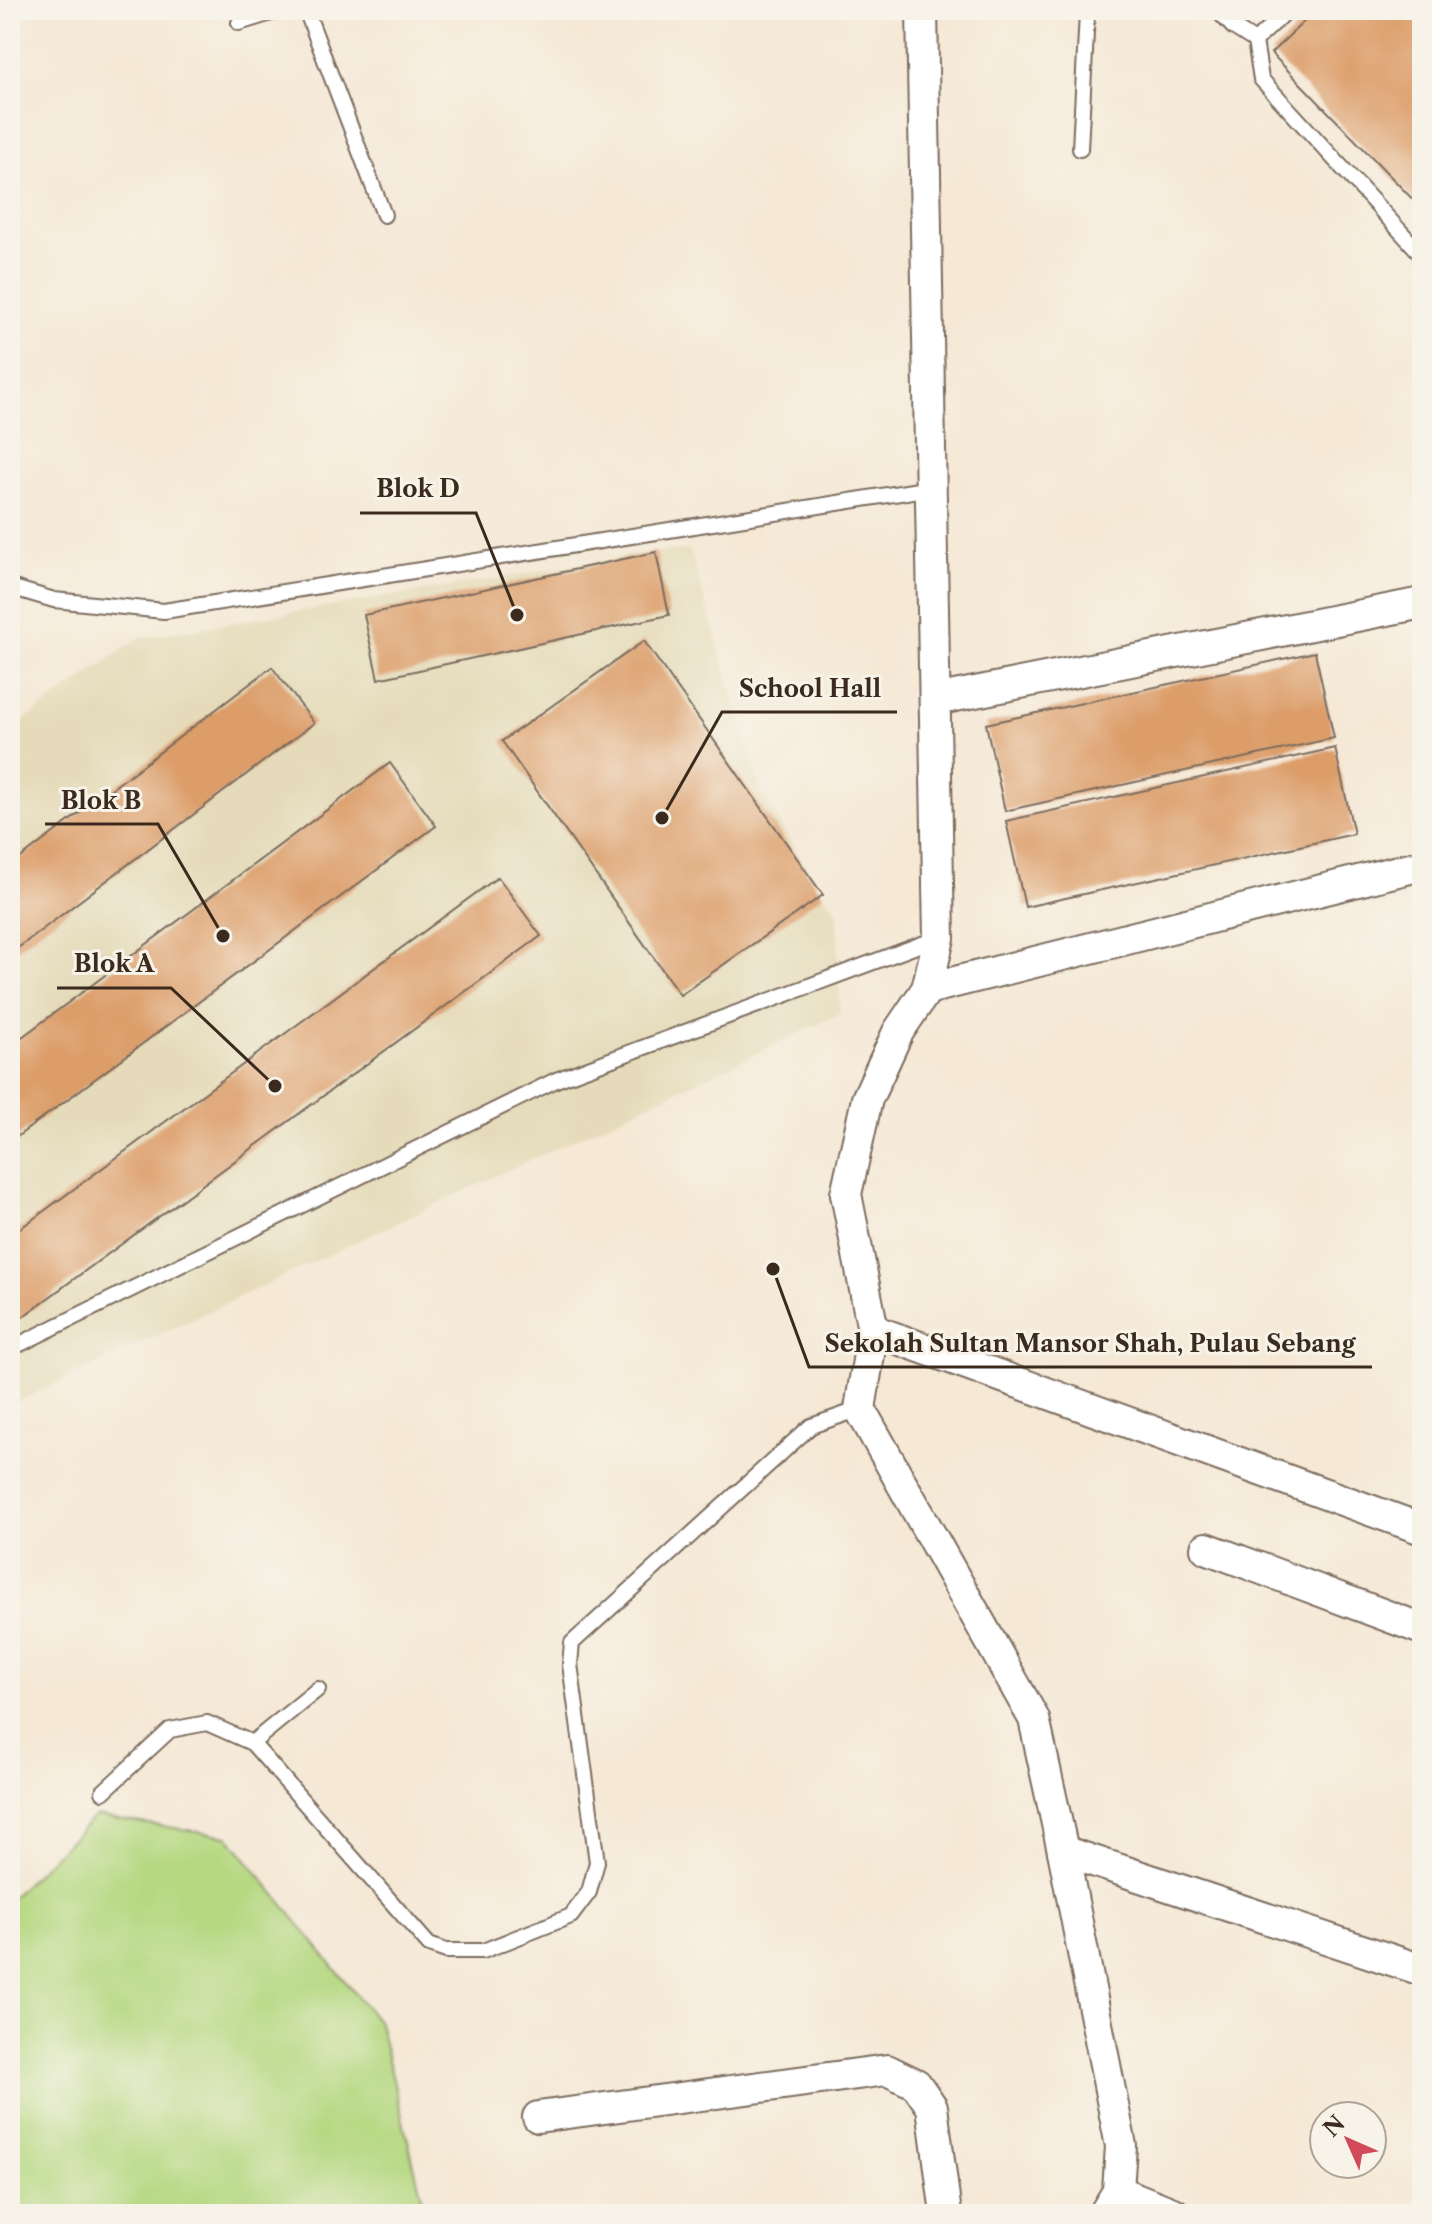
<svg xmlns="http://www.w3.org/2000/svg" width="1432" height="2224" viewBox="0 0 1432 2224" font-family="'Libre Caslon Text',serif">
  <rect width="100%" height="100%" fill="#f7f3e8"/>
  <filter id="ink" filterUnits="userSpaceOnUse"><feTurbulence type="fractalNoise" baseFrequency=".0125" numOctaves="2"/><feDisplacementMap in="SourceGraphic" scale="16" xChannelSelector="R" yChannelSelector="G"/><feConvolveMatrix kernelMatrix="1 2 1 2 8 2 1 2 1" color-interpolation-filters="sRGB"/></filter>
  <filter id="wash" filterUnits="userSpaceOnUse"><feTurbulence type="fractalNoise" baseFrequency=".006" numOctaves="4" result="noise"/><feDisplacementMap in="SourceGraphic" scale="32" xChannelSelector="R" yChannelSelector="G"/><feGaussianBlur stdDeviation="1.8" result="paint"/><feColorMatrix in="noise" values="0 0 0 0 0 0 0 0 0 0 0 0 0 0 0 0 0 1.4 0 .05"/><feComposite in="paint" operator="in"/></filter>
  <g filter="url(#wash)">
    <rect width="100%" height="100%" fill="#f5e8d5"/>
    <!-- built -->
    <path fill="#e5dbba" d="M690 550 762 794 823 895 837 910 840 1014 10 1405V740L15 727 139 638 656 552Z"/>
    <!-- green -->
    <path fill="#b5d881" stroke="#788150" stroke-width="2" d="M95 1816 228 1836 379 2023 426 2214H10V1899Z"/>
    <g id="blocks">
      <!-- building -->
      <g fill="#dc9d69">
        <path d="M1316 10H1422V209L1271 53Z"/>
        <path d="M656 552 669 615 378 679 364 615Z"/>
        <path d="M644 641 823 895 680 995 502 741Z"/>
        <path d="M1315 652 1334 738 1005 811 986 724Z"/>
        <path d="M272 667 314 723 10 954V866Z"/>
        <path d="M1335 748 1354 834 1025 907 1006 821Z"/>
        <path d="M390 763 436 826 10 1142V1046Z"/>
        <path d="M498 877 541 936 10 1326V1236Z"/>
      </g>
    </g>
  </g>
  <g filter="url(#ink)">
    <use href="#blocks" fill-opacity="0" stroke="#7c6c5e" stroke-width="2"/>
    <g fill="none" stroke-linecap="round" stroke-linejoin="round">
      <defs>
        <g id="service">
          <path d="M306 10 384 215"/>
          <path d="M1217 10 1233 27 1255 41"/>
          <path d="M1288 10 1255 41 1261 79 1422 255"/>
          <path d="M239 23 281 10"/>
          <path d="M1080 149 1087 13 1094 10"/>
          <path d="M10 587 54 600 164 611 931 488"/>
          <path d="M10 1349 556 1080 938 938"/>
          <path d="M318 1689 252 1743 429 1945 446 1951H483L571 1916 589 1892 597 1862 570 1664 572 1643 811 1426 860 1409"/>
          <path d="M103 1792 170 1730 207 1723 252 1743"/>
        </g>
        <g id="minor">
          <path d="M922 10 939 938 927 989 898 1032 867 1099 846 1194 873 1330 860 1409 1034 1719 1063 1851 1121 2146 1118 2191 1104 2214"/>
          <path d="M935 700 1422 603"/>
          <path d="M927 989 1422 865"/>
          <path d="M873 1330 1422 1529"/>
          <path d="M1206 1548 1422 1629"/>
          <path d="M1063 1851 1422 1970"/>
          <path d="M538 2117 887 2070 916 2084 932 2107 946 2214"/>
          <path d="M1118 2191 1175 2214"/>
        </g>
      </defs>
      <!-- service casing -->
      <use href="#service" stroke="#7c6c5e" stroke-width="18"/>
      <!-- minor casing -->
      <use href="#minor" stroke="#7c6c5e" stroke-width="34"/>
      <!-- service -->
      <use href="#service" stroke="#fff" stroke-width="14"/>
      <!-- minor -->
      <use href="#minor" stroke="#fff" stroke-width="30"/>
    </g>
  </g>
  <!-- callouts -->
  <path fill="none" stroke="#3b2a1e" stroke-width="3" d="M517 615L476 513H360M662 818L722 712H897M223 936L158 824H45M275 1086L171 988H57M773 1269L809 1367H1372"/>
  <g fill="#3b2a1e" stroke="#f7f3e8" stroke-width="3">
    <circle cx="517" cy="615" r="8"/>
    <circle cx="662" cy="818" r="8"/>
    <circle cx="223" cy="936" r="8"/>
    <circle cx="275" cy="1086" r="8"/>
    <circle cx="773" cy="1269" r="8"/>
  </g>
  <g font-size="24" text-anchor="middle" font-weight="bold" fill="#3b2a1e" stroke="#f7f3e8" stroke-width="6" stroke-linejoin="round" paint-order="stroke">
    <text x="418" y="497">Blok D</text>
    <text x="810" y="697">School Hall</text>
    <text x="101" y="809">Blok B</text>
    <text x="114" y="972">Blok A</text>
    <text x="1090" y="1352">Sekolah Sultan Mansor Shah, Pulau Sebang</text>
  </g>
  <!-- margin -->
  <rect width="1432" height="2224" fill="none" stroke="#f7f3e8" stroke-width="40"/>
  <!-- north arrow -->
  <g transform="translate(1348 2140) rotate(315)"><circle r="38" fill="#f7f3e8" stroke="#aca397" stroke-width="2"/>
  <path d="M0-6L14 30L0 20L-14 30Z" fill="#d1495b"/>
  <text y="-12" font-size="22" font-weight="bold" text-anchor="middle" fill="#3b2a1e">N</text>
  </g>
</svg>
